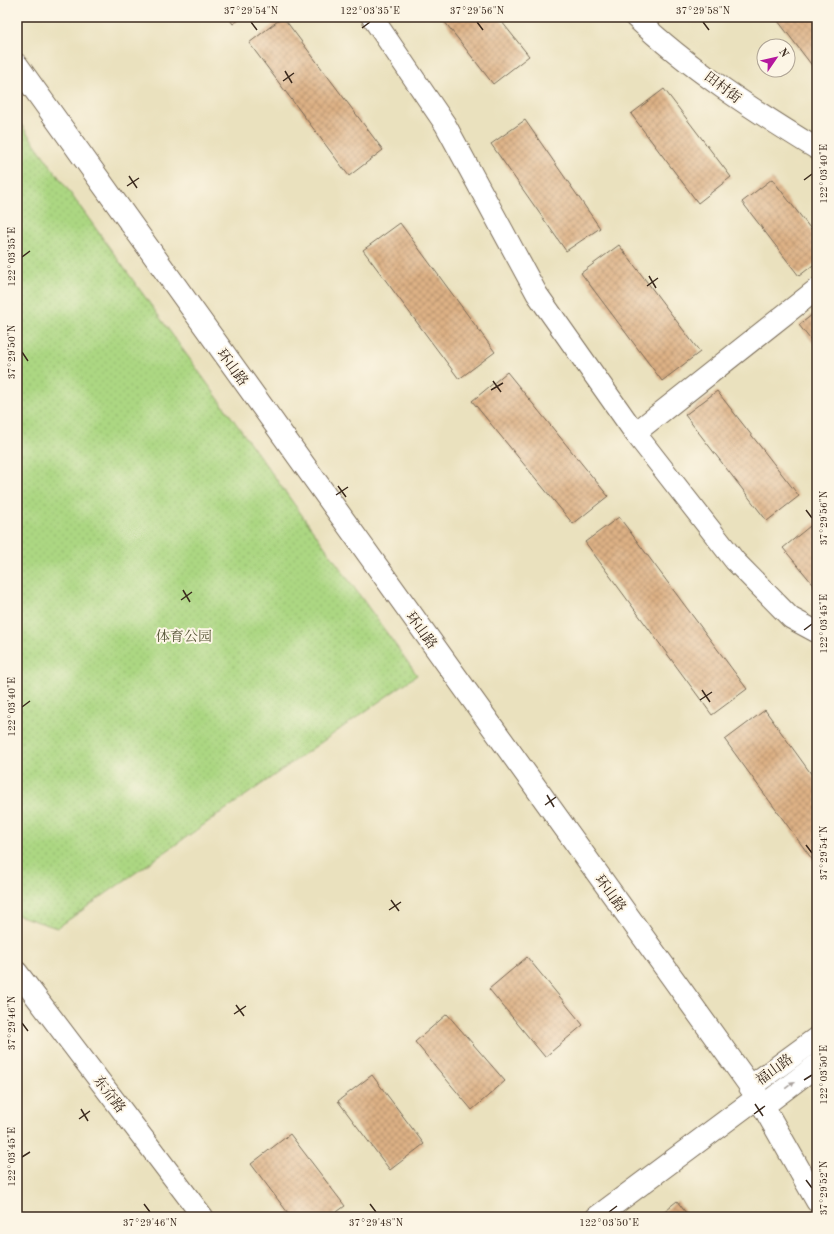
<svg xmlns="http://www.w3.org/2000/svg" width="834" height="1234" viewBox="0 0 834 1234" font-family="'Old Standard TT','Noto Serif SC',serif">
  <defs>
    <pattern id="park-dots" width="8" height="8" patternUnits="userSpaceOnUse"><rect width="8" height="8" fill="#acd782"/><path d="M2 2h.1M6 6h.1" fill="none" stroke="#95b970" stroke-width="1.8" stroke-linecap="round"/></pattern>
    <pattern id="building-cross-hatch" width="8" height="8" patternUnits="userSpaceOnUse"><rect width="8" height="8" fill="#ddb185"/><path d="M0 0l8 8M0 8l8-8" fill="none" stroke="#b4906c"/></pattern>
  </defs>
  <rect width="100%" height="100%" fill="#fcf5e5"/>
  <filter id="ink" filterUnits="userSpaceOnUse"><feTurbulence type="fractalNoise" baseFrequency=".025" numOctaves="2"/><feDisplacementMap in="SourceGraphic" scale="8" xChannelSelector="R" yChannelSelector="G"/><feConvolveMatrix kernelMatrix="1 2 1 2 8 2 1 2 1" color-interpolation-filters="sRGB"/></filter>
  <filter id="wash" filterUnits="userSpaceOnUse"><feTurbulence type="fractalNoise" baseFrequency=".012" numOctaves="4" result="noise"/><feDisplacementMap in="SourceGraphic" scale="16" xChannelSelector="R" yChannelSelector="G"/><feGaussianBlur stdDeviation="0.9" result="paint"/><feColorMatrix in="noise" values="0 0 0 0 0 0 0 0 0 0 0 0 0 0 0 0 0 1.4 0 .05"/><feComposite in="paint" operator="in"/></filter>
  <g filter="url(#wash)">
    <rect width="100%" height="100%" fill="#eae1be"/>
    <!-- park -->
    <path fill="url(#park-dots)" stroke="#748050" d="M17 119 417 675 57 928 17 915Z"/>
    <g id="blocks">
      <!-- building -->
      <g fill="url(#building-cross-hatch)">
        <path d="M228 17H243L233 24Z"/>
        <path d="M283 17 383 150 349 176 249 43Z"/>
        <path d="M441 17H498L529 56 493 84Z"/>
        <path d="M775 17H817V72Z"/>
        <path d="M664 89 731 177 698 203 631 114Z"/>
        <path d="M525 120 600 228 566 251 491 144Z"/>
        <path d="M772 179 817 237V262L799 276 742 202Z"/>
        <path d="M400 223 495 352 459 379 363 250Z"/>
        <path d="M619 245 700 352 662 381 581 273Z"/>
        <path d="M817 311V348L799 325Z"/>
        <path d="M507 372 608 496 573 524 472 401Z"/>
        <path d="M717 391 799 496 767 521 685 415Z"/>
        <path d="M619 517 747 689 712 715 585 542Z"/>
        <path d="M815 522 817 525V589L783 548Z"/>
        <path d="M765 710 817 782V866L725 740Z"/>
        <path d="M527 957 583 1025 545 1057 489 989Z"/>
        <path d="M447 1014 505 1081 472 1110 415 1042Z"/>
        <path d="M372 1075 424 1144 390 1170 338 1101Z"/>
        <path d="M290 1134 345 1206 330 1217H291L251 1164Z"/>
        <path d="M677 1201 689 1217H657Z"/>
      </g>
    </g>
  </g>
  <g filter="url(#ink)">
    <use href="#blocks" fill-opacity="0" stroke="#786a56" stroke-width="1"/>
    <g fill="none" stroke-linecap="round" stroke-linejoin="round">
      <defs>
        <g id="minor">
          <path d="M372 17 445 124 537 294 635 433 735 561 791 618 817 632"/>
          <path d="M635 17C688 68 755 111 817 149"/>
          <path d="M635 433 817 289"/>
          <path d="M17 972 203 1217"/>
        </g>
        <g id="major">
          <path d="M17 65 758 1097 817 1201"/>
          <path d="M750 1087 817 1038"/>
          <path d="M763 1106 817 1065"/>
          <path d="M597 1217 758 1097"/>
        </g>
      </defs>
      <!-- minor casing -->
      <use href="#minor" stroke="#786a56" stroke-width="23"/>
      <!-- major casing -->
      <use href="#major" stroke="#786a56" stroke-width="24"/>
      <!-- minor -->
      <use href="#minor" stroke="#fff" stroke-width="21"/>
      <!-- major -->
      <use href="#major" stroke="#fff" stroke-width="22"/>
    </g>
    <!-- one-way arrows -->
    <defs><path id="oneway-solid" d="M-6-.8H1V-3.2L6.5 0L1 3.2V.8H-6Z"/></defs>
    <use fill="#a79f9a" href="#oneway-solid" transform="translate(790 1085) rotate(-37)"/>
  </g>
  <!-- ticks -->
  <path fill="none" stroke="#3b2a1e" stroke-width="1.5" d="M251 22 257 30M477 22 483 30M703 22 709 30M362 28 370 22M285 71 292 83M283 81 294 73M129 176 137 188M804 180 812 174M127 186 139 178M22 257 30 251M649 276 656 288M647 286 658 278M22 352 28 361M493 381 501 392M491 390 503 383M338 486 346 497M336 495 348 487M806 510 812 518M183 590 190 602M181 600 192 592M804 630 812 624M702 690 710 702M700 700 712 692M22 707 30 701M547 795 554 807M545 805 556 797M806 845 812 853M391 900 399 911M389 910 401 902M236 1005 244 1016M234 1014 246 1006M22 1023 28 1031M804 1080 812 1075M755 1104 763 1116M81 1109 88 1121M754 1114 765 1106M79 1119 90 1111M22 1157 30 1152M806 1180 812 1188M144 1204 150 1212M370 1204 376 1212M609 1212 617 1206"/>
  <g text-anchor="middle" stroke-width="4" stroke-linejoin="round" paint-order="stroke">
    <!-- street labels -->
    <g font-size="14" fill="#3b2a1e" stroke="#fcf5e5">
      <text transform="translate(723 87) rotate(37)" y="5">田村街</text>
      <text transform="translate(233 367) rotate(54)" y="5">环山路</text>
      <text transform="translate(422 630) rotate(54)" y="5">环山路</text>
      <text transform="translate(611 893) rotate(54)" y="5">环山路</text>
      <text transform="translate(774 1069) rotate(-36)" y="5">福山路</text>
      <text transform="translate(110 1094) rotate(53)" y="5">东夼路</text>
    </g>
    <!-- park labels -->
    <g font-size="14" fill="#575537" stroke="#fcf5e5">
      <text x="184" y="641">体育公园</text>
    </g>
  </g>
  <!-- margin -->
  <rect width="834" height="1234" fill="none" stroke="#fcf5e5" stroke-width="44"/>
  <!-- north arrow -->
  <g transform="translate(776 58) rotate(56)"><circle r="19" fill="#fcf5e5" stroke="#afa495"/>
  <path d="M0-3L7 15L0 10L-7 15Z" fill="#b5179e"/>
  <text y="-6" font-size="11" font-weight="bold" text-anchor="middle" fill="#3b2a1e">N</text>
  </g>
  <rect x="22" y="22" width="790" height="1190" fill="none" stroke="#3b2a1e" stroke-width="1.5"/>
  <g font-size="10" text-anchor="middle" fill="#3b2a1e">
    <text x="251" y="14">37°29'54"N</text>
    <text x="370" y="14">122°03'35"E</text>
    <text x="477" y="14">37°29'56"N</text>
    <text x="703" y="14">37°29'58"N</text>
    <text transform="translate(823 174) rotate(-90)" y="4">122°03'40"E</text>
    <text transform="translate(11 257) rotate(-90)" y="4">122°03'35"E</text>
    <text transform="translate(11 352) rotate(-90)" y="4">37°29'50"N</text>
    <text transform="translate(823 518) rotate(-90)" y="4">37°29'56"N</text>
    <text transform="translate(823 624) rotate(-90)" y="4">122°03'45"E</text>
    <text transform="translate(11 707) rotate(-90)" y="4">122°03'40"E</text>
    <text transform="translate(823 853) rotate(-90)" y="4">37°29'54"N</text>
    <text transform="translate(11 1023) rotate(-90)" y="4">37°29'46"N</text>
    <text transform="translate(823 1075) rotate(-90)" y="4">122°03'50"E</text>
    <text transform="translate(11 1157) rotate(-90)" y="4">122°03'45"E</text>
    <text transform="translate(823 1188) rotate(-90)" y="4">37°29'52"N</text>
    <text x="150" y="1226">37°29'46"N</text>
    <text x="376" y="1226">37°29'48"N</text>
    <text x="609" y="1226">122°03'50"E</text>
  </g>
</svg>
